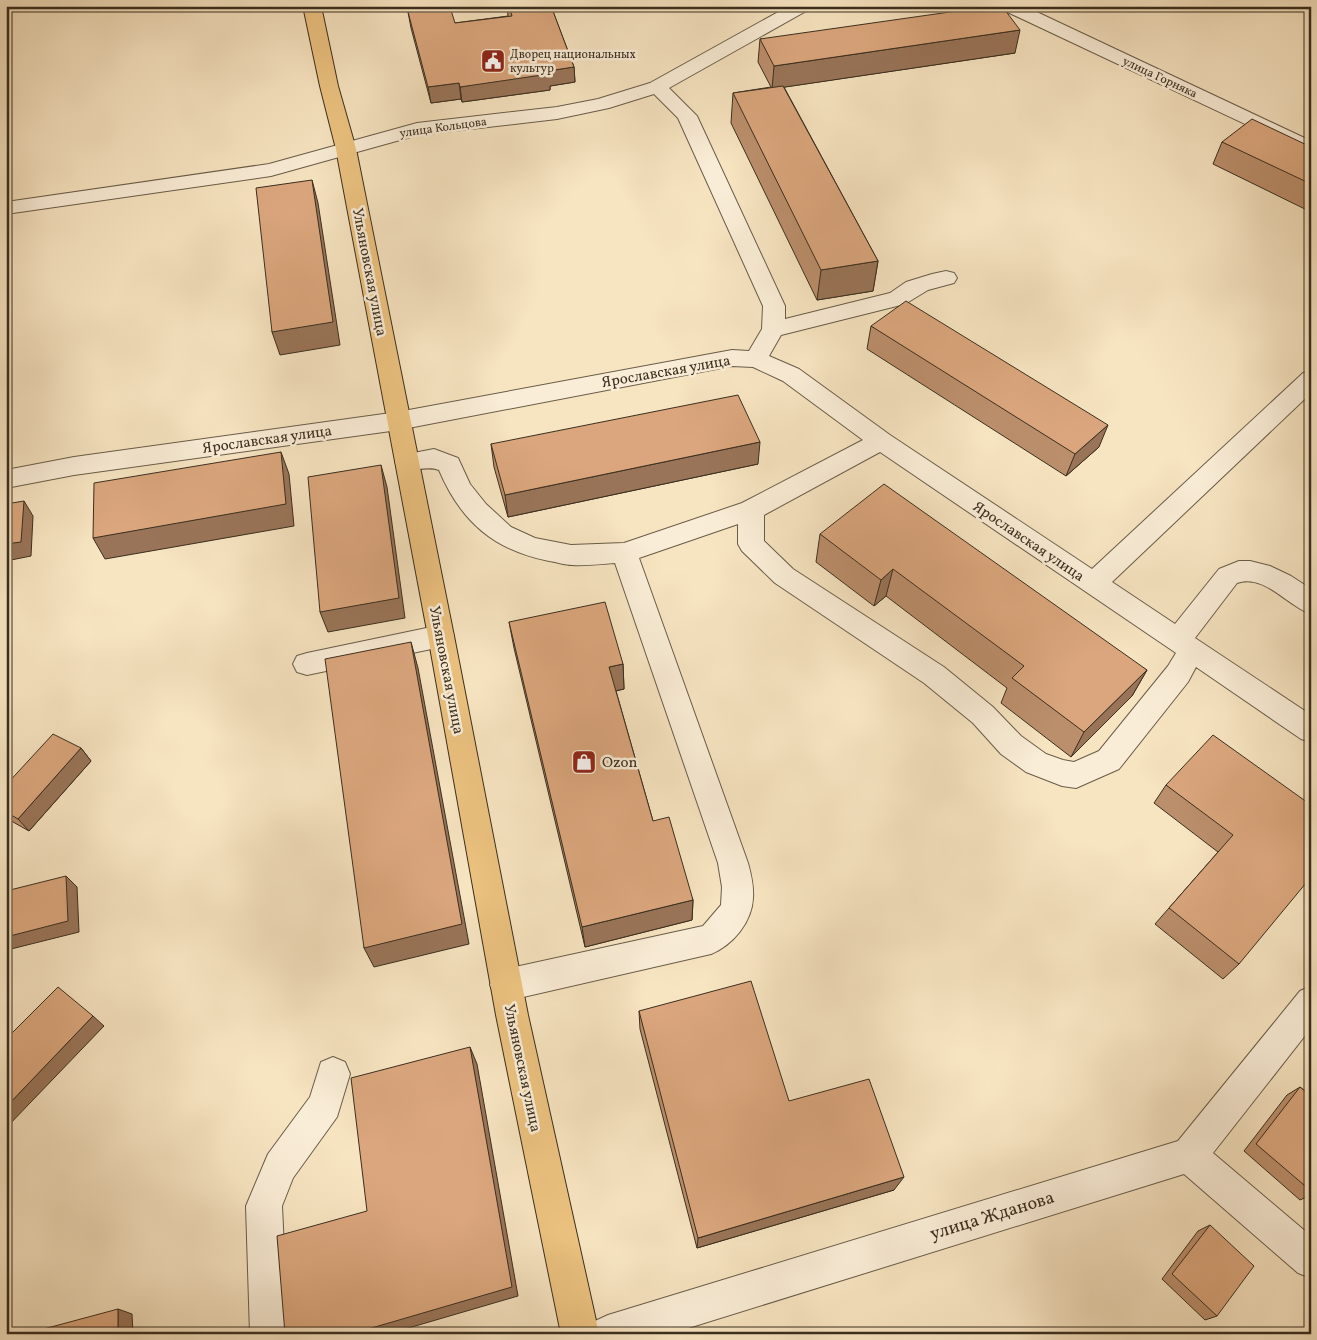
<svg xmlns="http://www.w3.org/2000/svg" width="1317" height="1340" viewBox="0 0 1317 1340" font-family="Vollkorn,serif">
  <rect width="100%" height="100%" fill="#f7e4c1"/>
  <filter id="stains"><feTurbulence type="fractalNoise" baseFrequency=".004" numOctaves="4"/><feColorMatrix values="0 0 0 0 .2 0 0 0 0 .09 0 0 0 0 .02 0 0 0 .5 -.17"/></filter>
  <radialGradient id="worn" r=".72"><stop offset=".6" stop-color="#630" stop-opacity="0"/><stop offset="1" stop-color="#630" stop-opacity=".3"/></radialGradient>
  <g fill="none" stroke-linecap="round" stroke-linejoin="round">
    <defs>
      <g id="minor">
        <path d="M789 6H811L808 10 669 88 697 116 785 306V319L890 293 906 282 932 274 946 271 954 273 957 278 954 283 928 290 905 304 781 335 769 356 799 369 890 435 1092 569 1303 373 1311 371V393L1112 582 1175 624 1219 569 1239 561H1250L1270 566 1291 576 1311 589V614C1287 606 1264 573 1237 583L1195 638 1311 715V742L1301 739 1196 667 1188 682 1119 769 1076 788 1062 786 1026 772 1001 754 973 723 924 683 775 583 742 551 738 544V524L639 558 748 863C751 874 754 886 753 898 752 922 733 945 711 954L506 1001 495 996 490 985 495 974 506 969 703 926 721 905 722 887 718 863 615 563C601 564 586 566 572 565 565 565 557 562 549 561 494 550 461 522 439 470 426 465 412 473 398 468L395 462 398 456 434 449 458 458 470 484 486 504 511 527 535 538 571 545 624 543 742 503 863 440 783 381 753 367 732 366 398 430 74 475 6 488V470L74 457 398 412 732 350 749 351 762 329 763 306 678 118 654 94 609 108 557 119 418 135 271 176 6 214V202L269 164 417 123 557 107 598 99 650 83ZM880 452 1176 653 1168 666 1099 751 1074 762 1063 760 1046 754 1021 736 993 707 944 667 793 569 764 541V515Z"/>
        <path d="M1000 6H1024L1311 141V155L1003 10Z"/>
        <path d="M441 625 451 628 454 636 451 644 441 647 307 675 297 672 293 664 297 656 307 653Z"/>
        <path d="M1311 986V1028L1213 1153 1311 1236V1278L1298 1273 1184 1174 669 1334H589L595 1321 608 1315 1178 1141 1300 991Z"/>
        <path d="M333 1057 345 1062 350 1074 337 1117 293 1178 282 1206 288 1334H250L246 1206 268 1154 310 1097 321 1062Z"/>
      </g>
      <path id="major" d="M303 6H321L338 86 356 149 454 636 528 1015 599 1334H561L496 1015 428 636 336 149 320 86Z"/>
    </defs>
    <!-- minor casing -->
    <use href="#minor" stroke="#695c48" stroke-width="2"/>
    <!-- major casing -->
    <use href="#major" stroke="#3a2e1f" stroke-width="2"/>
    <!-- minor -->
    <use href="#minor" fill="#faedd7" fill-rule="evenodd"/>
    <!-- major -->
    <use href="#major" fill="#ecc280" fill-rule="evenodd"/>
  </g>
  <!-- wall -->
  <g fill="#bc8f6c" stroke="#3a2e1f">
    <path d="M507 6H551L574 67 575 82 550 86V90L462 102 461 99 431 103 411 28 408 12 455 23 508 16Z"/>
    <path d="M760 39 1015 53 784 87 878 261 873 291 817 300 731 123 733 93 771 87 758 62Z"/>
    <path d="M1222 142 1311 147V212L1213 164Z"/>
    <path d="M871 326 1099 447 1066 476 867 349Z"/>
    <path d="M491 444 758 464 508 517 494 467Z"/>
    <path d="M820 534 1147 670 1132 696 1071 757 1001 703 1007 688 886 596 874 606 816 562Z"/>
    <path d="M509 622 623 664 624 689 616 691 653 821 693 900 692 920 585 947 514 648Z"/>
    <path d="M81 748 91 761 29 831 6 818V785Z"/>
    <path d="M1166 785 1311 805 1239 964 1223 979 1155 924 1218 852 1154 803Z"/>
    <path d="M639 1011 789 1101 894 1190 697 1248 640 1029Z"/>
    <path d="M1300 1087 1311 1096V1195L1300 1200 1244 1151 1287 1095Z"/>
    <path d="M1210 1225 1217 1316 1205 1320 1162 1279 1198 1231Z"/>
  </g>
  <!-- shaded-wall -->
  <g fill="#997458" stroke="#3a2e1f">
    <path d="M1020 30 1015 53 772 89 774 66Z"/>
    <path d="M574 67 575 82 550 86V90L462 102 460 87 548 71Z"/>
    <path d="M459 83 461 99 431 103 428 87Z"/>
    <path d="M312 180 318 203 340 345 280 355 272 332Z"/>
    <path d="M878 261 873 291 817 300 821 270Z"/>
    <path d="M1108 425 1099 447 1066 476 1075 454Z"/>
    <path d="M760 442 758 464 508 517 505 495Z"/>
    <path d="M281 452 289 474 294 526 105 559 93 538Z"/>
    <path d="M381 465 387 487 405 618 328 632 320 612Z"/>
    <path d="M24 501 33 516 31 556 6 561V544Z"/>
    <path d="M893 569 886 596 874 606 881 580Z"/>
    <path d="M411 642 418 668 469 944 374 967 364 948Z"/>
    <path d="M623 664 624 689 610 692 609 667Z"/>
    <path d="M1147 670 1132 696 1071 757 1084 732Z"/>
    <path d="M81 748 91 761 29 831 18 819Z"/>
    <path d="M66 876 77 887 79 932 11 949 6 945V937Z"/>
    <path d="M693 900 692 920 585 947 582 927Z"/>
    <path d="M93 1016 104 1026 6 1128V1107Z"/>
    <path d="M470 1047 477 1064 518 1296 388 1334H351Z"/>
    <path d="M904 1177 894 1190 697 1248 698 1238Z"/>
    <path d="M118 1309 132 1314 133 1334H118Z"/>
  </g>
  <!-- building -->
  <g fill="#dba67d" stroke="#3a2e1f">
    <path d="M509 6H551L574 67 548 71 549 74 460 87 459 83 428 87 408 12 450 7 455 23 512 16Z"/>
    <path d="M992 6H1002L1020 30 774 66 760 39Z"/>
    <path d="M783 86 878 261 821 270 733 93Z"/>
    <path d="M1252 119 1311 147V184L1222 142Z"/>
    <path d="M312 180 333 322 272 332 256 188Z"/>
    <path d="M906 301 1108 425 1075 454 871 326Z"/>
    <path d="M738 395 760 442 505 495 491 444Z"/>
    <path d="M281 452 286 504 93 538 94 483Z"/>
    <path d="M381 465 399 598 320 612 308 477Z"/>
    <path d="M884 484 1147 670 1084 732 1012 678 1024 666 893 569 881 580 820 534Z"/>
    <path d="M24 501 21 542 6 544V504Z"/>
    <path d="M605 602 623 664 609 667 653 821 669 817 693 900 582 927 509 622Z"/>
    <path d="M411 642 462 924 364 948 325 659Z"/>
    <path d="M53 734 81 748 18 819 6 812V785Z"/>
    <path d="M1213 735 1311 805V877L1239 964 1169 908 1233 835 1166 785Z"/>
    <path d="M66 876 68 921 6 937V891Z"/>
    <path d="M751 981 789 1101 869 1079 904 1177 698 1238 639 1011Z"/>
    <path d="M58 987 93 1016 6 1107V1039Z"/>
    <path d="M470 1047 512 1287 351 1334H285L277 1236 367 1211 351 1078Z"/>
    <path d="M1300 1087 1311 1096V1191L1256 1144Z"/>
    <path d="M1210 1225 1254 1266 1217 1316 1172 1274Z"/>
    <path d="M118 1309V1334H25Z"/>
  </g>
  <!-- icons -->
  <defs>
    <symbol id="civic-square" viewBox="-11 -11 22 22"><rect x="-9" y="-9" width="18" height="18" rx="4" fill="#8f2418" stroke="#faedd7"/><path d="M-.6-6.5H3V-4.5H.6V-3L4-1V1h2V6H-6V1h2V-1L-.6-3ZM-1.2 2.5V6h2.4V2.5Z" fill="#fff"/></symbol>
    <symbol id="shop-square" viewBox="-11 -11 22 22"><rect x="-9" y="-9" width="18" height="18" rx="4" fill="#8f2418" stroke="#faedd7"/><path d="M-5-2.5h2.3a2.7 3.5 0 0 1 5.4 0H5L5.5 6h-11ZM-1.5-2.5h3a1.5 2.3 0 0 0-3 0Z" fill="#fff"/></symbol>
  </defs>
  <g fill-rule="evenodd">
    <use href="#civic-square" x="479" y="47" width="28" height="28"/>
    <use href="#shop-square" x="570" y="748" width="28" height="28"/>
  </g>
  <g text-anchor="middle" stroke-width="5" stroke-linejoin="round" paint-order="stroke">
    <!-- far-poi labels -->
    <g font-size="12" fill="#3a2e1f" stroke="#faedd7" text-anchor="start">
      <text x="510" y="58">Дворец национальных<tspan x="510" dy="14">культур</tspan></text>
    </g>
    <!-- far-street labels -->
    <g font-size="12" fill="#3a2e1f" stroke="#faedd7">
      <text transform="translate(1160 77) rotate(25)" y="4">улица Горняка</text>
      <text transform="translate(443 127) rotate(-8)" y="4">улица Кольцова</text>
    </g>
    <!-- street labels -->
    <g font-size="15" fill="#3a2e1f" stroke="#faedd7">
      <text transform="translate(370 272) rotate(79)" y="5">Ульяновская улица</text>
      <text transform="translate(666 371) rotate(-10)" y="5">Ярославская улица</text>
      <text transform="translate(267 439) rotate(-8)" y="5">Ярославская улица</text>
      <text transform="translate(1029 541) rotate(34)" y="5">Ярославская улица</text>
      <text transform="translate(447 670) rotate(79)" y="5">Ульяновская улица</text>
      <text transform="translate(523 1068) rotate(78)" y="5">Ульяновская улица</text>
    </g>
    <!-- poi labels -->
    <g font-size="15" fill="#3a2e1f" stroke="#faedd7" text-anchor="start">
      <text x="602" y="767">Ozon</text>
    </g>
    <!-- near-street labels -->
    <g font-size="18" fill="#3a2e1f" stroke="#faedd7">
      <text transform="translate(992 1215) rotate(-17)" y="6">улица Жданова</text>
    </g>
  </g>
  <!-- margin -->
  <rect width="1317" height="1340" fill="none" stroke="#f7e4c1" stroke-width="25"/>
  <rect x="8" y="8" width="1302" height="1325" fill="none" stroke="#3a2e1f" stroke-width="2.5"/>
  <rect x="12" y="12" width="1292" height="1315" fill="none" stroke="#3a2e1f"/>
  <rect width="100%" height="100%" filter="url(#stains)"/>
  <rect width="100%" height="100%" fill="url(#worn)"/>
</svg>
